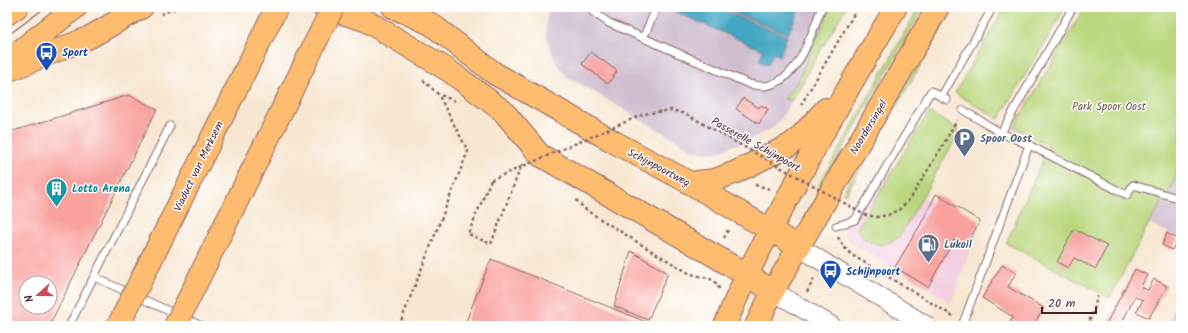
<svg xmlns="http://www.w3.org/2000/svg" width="1188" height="333" viewBox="0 0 1188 333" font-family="Kalam,sans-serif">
  <rect width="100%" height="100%" fill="#fff"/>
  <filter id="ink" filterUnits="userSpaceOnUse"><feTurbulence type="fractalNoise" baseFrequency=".025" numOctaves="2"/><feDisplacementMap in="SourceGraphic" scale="8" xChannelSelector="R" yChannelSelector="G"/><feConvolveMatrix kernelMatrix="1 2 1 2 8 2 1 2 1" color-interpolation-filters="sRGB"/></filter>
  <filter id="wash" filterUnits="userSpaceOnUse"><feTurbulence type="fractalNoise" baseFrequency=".012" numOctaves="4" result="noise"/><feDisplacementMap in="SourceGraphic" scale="16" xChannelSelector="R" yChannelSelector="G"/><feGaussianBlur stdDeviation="0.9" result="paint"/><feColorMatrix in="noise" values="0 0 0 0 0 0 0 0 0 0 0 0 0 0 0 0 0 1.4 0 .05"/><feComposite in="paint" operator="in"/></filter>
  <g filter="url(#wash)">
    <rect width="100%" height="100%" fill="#f7e7d2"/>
    <!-- built -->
    <path fill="#f2cfe1" d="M878 170 931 202 936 194 980 221 951 303 849 241 846 232 847 223Z"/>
    <!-- industrial -->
    <g fill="#cfbdcf">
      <path d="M550 7H846L781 119 771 129 757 136 718 152 707 153 695 151 566 76 558 65 551 51 546 35V20Z"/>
      <path d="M1181 160V239L1149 223 1171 189Z"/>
      <path d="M1181 282V326H1169Z"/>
    </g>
    <!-- green -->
    <g fill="#b9d77d" stroke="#827b54">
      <path d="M831 7H846L792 100 784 99C788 92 795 87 799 79Z"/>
      <path d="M919 7H924L821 187 819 185Z"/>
      <path d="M950 7H954L846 194 843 193Z"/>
      <path d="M1005 7H1055L1063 12 999 119 955 93Z"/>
      <path d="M1085 7H1181V159L1171 189 1149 223 1110 298 1006 243 1049 146 1014 127Z"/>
      <path d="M929 112 960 131 901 234C896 240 888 244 881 244 872 244 857 237 858 227Z"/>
    </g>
    <!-- water -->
    <g fill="#43a7c3" stroke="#466377">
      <path d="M668 7H714L787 36 780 56 773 53 768 65 759 61 763 50 667 8Z"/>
      <path d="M720 7H800L788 34Z"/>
    </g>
    <g id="blocks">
      <!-- building -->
      <g fill="#f8a19e" fill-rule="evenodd">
        <path d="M591 52 617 71 608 84 582 64Z"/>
        <path d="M129 95 157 109 49 326H7V133ZM26 283H50V307H26Z"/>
        <path d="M743 98 759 108 761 105 768 109 759 124 736 109Z"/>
        <path d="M936 194 980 221 966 246 954 240 928 287 895 267 922 222Z"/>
        <path d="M1074 229 1107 246 1096 269 1074 258 1068 268 1057 262Z"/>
        <path d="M1167 233 1178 239 1172 250 1162 245Z"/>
        <path d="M631 251 668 273 648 320 614 306Z"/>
        <path d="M491 259 543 280 656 326H464Z"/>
        <path d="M1002 265 1016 273 1008 287 1044 308 1033 326H1008L1013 317 982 298Z"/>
        <path d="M1135 269 1147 275 1141 287 1148 290 1154 279 1167 286 1149 318 1136 312 1143 300 1135 297 1120 326H1105Z"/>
      </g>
    </g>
  </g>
  <g filter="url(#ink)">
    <use href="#blocks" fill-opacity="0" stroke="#876565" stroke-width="1"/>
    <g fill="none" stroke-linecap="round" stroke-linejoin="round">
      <defs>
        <g id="service">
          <path d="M590 7 593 12 609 23 749 84C754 85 759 86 764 86 799 82 811 34 822 7"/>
          <path d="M643 38 657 7"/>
          <path d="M941 97 993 7"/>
          <path d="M1001 133 1073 7"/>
          <path d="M1029 145 1127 195 1133 185 1181 199"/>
          <path d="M836 226 855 220 931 91 947 100"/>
          <path d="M94 277 202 326"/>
          <path d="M69 326 170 126"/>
          <path d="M962 326 1029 145 1001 133 963 110"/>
        </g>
        <g id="tertiary">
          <path d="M799 247 927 326"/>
          <path d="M773 291 832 326"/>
        </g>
        <g id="primary">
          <path d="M323 7 365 20 448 70 503 111 540 155 715 256 773 291"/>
          <path d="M393 7 431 24 494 73 614 142 690 183 799 247"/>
          <path d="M7 14 17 7"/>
          <path d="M7 61 76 7"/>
          <path d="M7 71 90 37 142 7"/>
          <path d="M690 183 715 180 736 172 790 145 800 137 826 109"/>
          <path d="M725 326C741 283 763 243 785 203 820 137 857 72 896 7"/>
          <path d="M756 326 773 291 938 7"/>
        </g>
      </defs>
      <!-- service casing -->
      <use href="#service" stroke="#876565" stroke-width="9"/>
      <!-- tertiary casing -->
      <use href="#tertiary" stroke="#876565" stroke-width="20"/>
      <!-- primary casing -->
      <use href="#primary" stroke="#876565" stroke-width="24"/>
      <!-- path -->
      <g stroke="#876565" stroke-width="2.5" stroke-dasharray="3 3" stroke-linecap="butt">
        <path d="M161 14 179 7"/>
        <path d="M423 80 438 94 455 101"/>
        <path d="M801 105 858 7"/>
        <path d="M942 147 957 120"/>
        <path d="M491 180 468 234 491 244 522 164"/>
        <path d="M755 185 770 189"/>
        <path d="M576 200 586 210C620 231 654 253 689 273 699 278 715 275 719 289"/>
        <path d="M838 237 843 246 852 255 953 316"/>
        <path d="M724 238 729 228"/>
        <path d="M807 292 815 277"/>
        <path d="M780 321 789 326"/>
        <path d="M399 326 468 151 438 94"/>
        <path d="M1087 326 1094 310 1097 296"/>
      </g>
      <!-- service -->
      <use href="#service" stroke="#fff" stroke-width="7"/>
      <!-- tertiary -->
      <use href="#tertiary" stroke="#fff" stroke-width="18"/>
      <!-- primary -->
      <use href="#primary" stroke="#febc70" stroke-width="22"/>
      <!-- tram -->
      <path stroke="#4a1f2b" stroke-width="1" d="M7 36 46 7"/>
      <defs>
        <g id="motorway-bridge">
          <path d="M118 326 277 7"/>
          <path d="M175 326 333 7"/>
        </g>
      </defs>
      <!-- motorway-bridge casing -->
      <use href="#motorway-bridge" stroke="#876565" stroke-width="24" stroke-linecap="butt"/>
      <!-- path-bridge -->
      <path stroke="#876565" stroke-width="2.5" stroke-dasharray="3 3" stroke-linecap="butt" d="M491 180 644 114 671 110 686 114 865 215 877 217 888 215 900 209 910 199 942 147"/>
      <!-- motorway-bridge -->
      <use href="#motorway-bridge" stroke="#febc70" stroke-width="22"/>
    </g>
  </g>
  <!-- icons -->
  <defs>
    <symbol id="bus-pin" viewBox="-11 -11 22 30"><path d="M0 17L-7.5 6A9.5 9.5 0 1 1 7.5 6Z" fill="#1a4fb4" stroke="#fff"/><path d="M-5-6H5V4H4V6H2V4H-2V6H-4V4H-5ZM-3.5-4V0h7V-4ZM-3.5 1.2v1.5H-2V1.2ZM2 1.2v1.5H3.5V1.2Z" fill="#fff"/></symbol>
    <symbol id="parking-pin" viewBox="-11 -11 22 30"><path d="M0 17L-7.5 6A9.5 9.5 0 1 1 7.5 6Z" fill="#5c6f8a" stroke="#fff"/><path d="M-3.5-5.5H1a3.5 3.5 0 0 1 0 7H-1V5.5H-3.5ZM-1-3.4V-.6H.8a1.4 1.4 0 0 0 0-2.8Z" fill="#fff"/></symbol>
    <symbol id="building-pin" viewBox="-11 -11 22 30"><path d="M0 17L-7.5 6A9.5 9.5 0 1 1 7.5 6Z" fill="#0f9aa8" stroke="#fff"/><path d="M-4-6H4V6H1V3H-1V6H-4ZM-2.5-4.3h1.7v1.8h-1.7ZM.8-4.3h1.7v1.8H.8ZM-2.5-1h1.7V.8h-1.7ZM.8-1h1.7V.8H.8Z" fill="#fff"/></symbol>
    <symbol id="fuel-pin" viewBox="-11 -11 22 30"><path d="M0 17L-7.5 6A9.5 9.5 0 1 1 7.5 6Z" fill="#5c6f8a" stroke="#fff"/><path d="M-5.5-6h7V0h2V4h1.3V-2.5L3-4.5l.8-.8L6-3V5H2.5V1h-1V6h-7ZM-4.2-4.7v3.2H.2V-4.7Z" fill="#fff"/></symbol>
  </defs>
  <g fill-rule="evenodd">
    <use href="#bus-pin" x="34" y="40" width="25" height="34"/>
    <use href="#parking-pin" x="952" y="126" width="25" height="34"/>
    <use href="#building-pin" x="44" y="176" width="25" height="34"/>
    <use href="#fuel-pin" x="916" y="232" width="25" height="34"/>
    <use href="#bus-pin" x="818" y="258" width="25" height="34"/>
  </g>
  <g text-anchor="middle" stroke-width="3" stroke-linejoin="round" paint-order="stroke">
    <!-- transit labels -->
    <g font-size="11" font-weight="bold" fill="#164399" stroke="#fff" text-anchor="start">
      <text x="62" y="56">Sport</text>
      <text x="846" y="275">Schijnpoort</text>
    </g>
    <!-- park labels -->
    <g font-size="11" fill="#6b5644" stroke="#fff">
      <text x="1109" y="110">Park Spoor Oost</text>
    </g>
    <!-- street labels -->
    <g font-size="11" fill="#4a1f2b" stroke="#fff">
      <text transform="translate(868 127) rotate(-59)" y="4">Noordersingel</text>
      <text transform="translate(756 144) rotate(29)" y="4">Passerelle Schijnpoort</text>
      <text transform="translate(198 166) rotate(-64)" y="4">Viaduct van Merksem</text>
      <text transform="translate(659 167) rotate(28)" y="4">Schijnpoortweg</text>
    </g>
    <!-- service labels -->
    <g font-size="11" font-weight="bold" fill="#4e5e75" stroke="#fff" text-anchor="start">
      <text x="980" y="142">Spoor Oost</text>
      <text x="944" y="248">Lukoil</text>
    </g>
    <!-- culture labels -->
    <g font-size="11" font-weight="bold" fill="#0d838f" stroke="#fff" text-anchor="start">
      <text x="72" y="192">Lotto Arena</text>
    </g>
  </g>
  <!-- margin -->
  <rect width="1188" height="333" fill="none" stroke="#fff" stroke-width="24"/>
  <!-- north arrow -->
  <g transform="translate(38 295) rotate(249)"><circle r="19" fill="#ffffff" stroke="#b7a5aa"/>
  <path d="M0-3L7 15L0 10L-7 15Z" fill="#d1495b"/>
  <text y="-6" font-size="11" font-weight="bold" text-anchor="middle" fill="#4a1f2b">N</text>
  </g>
  <!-- scale -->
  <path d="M1042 307v6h54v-6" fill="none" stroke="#4a1f2b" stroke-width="2"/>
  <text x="1048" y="307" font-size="12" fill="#4a1f2b" stroke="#ffffff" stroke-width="3" paint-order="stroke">20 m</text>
</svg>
